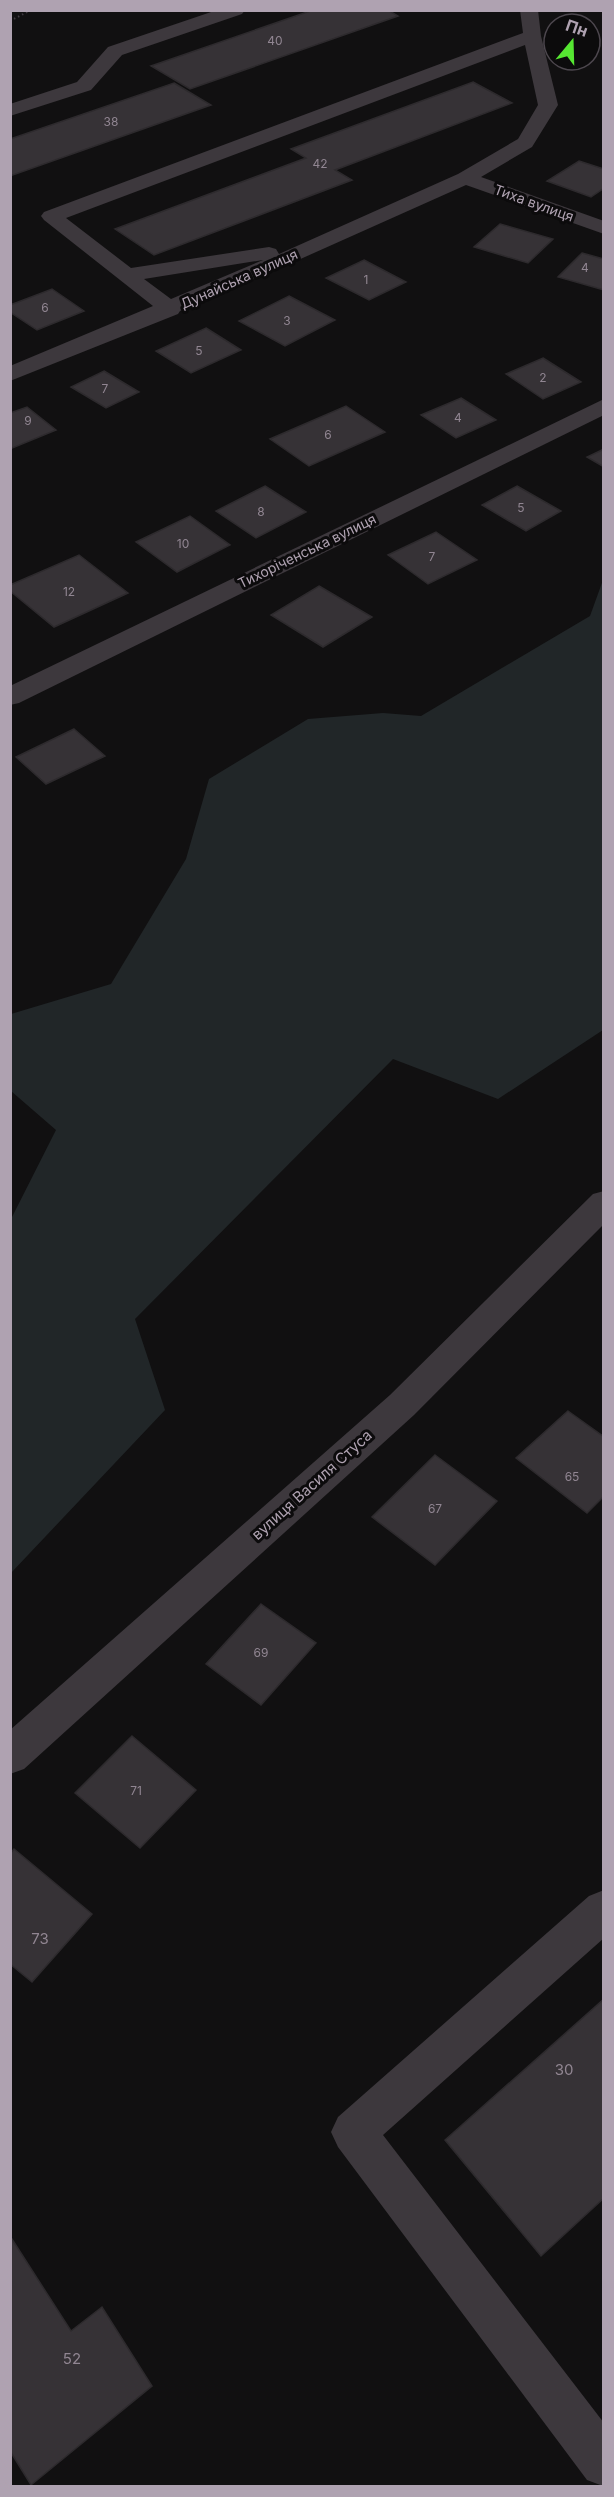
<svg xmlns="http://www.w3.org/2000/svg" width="614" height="2497" viewBox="0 0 614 2497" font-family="Inter,sans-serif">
  <rect width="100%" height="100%" fill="#111011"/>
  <!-- green -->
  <path fill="#212628" d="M603 580V1030L498 1099 393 1059 135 1319 165 1410 11 1573V1219L56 1130 11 1091V1014L111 984 186 859 209 779 308 719 383 713 421 716 590 616Z"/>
  <!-- building -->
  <g fill="#363236" stroke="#2d2a2d" stroke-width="1.5">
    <path d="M313 10H388L398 16 190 89 151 66Z"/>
    <path d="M473 82 512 103 335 170 352 180 154 255 115 229 306 158 291 149Z"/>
    <path d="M174 83 211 105 10 176V139Z"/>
    <path d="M579 161 604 169V188L591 197 547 181Z"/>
    <path d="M500 224 553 239 528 263 474 247Z"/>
    <path d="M582 253 604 259V290L558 277Z"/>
    <path d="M364 260 406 282 369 300 326 278Z"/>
    <path d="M52 289 84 311 37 330 10 312V305Z"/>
    <path d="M289 296 335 320 285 346 239 321Z"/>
    <path d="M206 328 241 350 191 373 156 351Z"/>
    <path d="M543 358 581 382 543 399 506 374Z"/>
    <path d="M104 371 139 392 106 408 71 387Z"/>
    <path d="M461 398 496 420 456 438 421 415Z"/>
    <path d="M346 406 385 432 309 466 270 439Z"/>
    <path d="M27 407 56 430 10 449V413Z"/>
    <path d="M604 449V467L587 457Z"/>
    <path d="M265 486 306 512 256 538 216 511Z"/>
    <path d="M517 486 561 511 526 531 482 505Z"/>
    <path d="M190 516 230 545 177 572 136 542Z"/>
    <path d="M436 532 477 560 428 584 388 555Z"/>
    <path d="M79 555 128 593 54 627 10 591V585Z"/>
    <path d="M319 586 372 617 323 647 271 615Z"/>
    <path d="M74 729 105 756 46 784 16 757Z"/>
    <path d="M568 1411 604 1437V1496L587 1513 516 1458Z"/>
    <path d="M435 1455 497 1501 435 1565 372 1517Z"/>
    <path d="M261 1604 316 1643 261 1705 206 1664Z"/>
    <path d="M132 1736 196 1790 140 1848 75 1793Z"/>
    <path d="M14 1849 92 1914 32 1982 10 1964V1854Z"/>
    <path d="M604 1999V2198L541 2256 445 2140Z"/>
    <path d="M10 2236 71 2331 102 2307 152 2386 31 2485 10 2451Z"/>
  </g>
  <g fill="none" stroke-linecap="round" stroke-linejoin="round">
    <!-- path -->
    <path stroke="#413b42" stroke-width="2" stroke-dasharray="1.5 3" stroke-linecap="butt" d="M10 21 31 10"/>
    <!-- minor -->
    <g fill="#3d383d" fill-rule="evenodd">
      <path d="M217 10H245L242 14 122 55 91 90 10 116V104L77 82 108 47Z"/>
      <path d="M520 10H538L541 36 558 105 532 147 481 177 604 221V234L466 185 296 261 180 311 178 314 10 381V366L153 306 44 220 41 216 44 212 523 33ZM525 45 538 105 518 139 458 174 279 254 276 249 269 247 131 268 66 218ZM263 260 171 299 144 279Z"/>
      <path d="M604 399V415L19 703 10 705V686Z"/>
      <path d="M604 1191V1224L414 1415 24 1769 10 1774V1730L390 1395 593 1194Z"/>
      <path d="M604 1890V1938L383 2135 604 2423 603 2486 587 2480 338 2147 331 2132 338 2117 589 1896Z"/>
    </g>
  </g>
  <g text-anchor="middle" stroke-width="6" stroke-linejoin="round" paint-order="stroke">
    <!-- number labels -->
    <g font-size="12" fill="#918692">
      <text x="275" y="45">40</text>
      <text x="111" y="126">38</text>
      <text x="320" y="168">42</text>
      <text x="585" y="272">4</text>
      <text x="366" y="284">1</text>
      <text x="45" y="312">6</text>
      <text x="287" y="325">3</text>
      <text x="199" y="355">5</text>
      <text x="543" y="382">2</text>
      <text x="105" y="393">7</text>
      <text x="458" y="422">4</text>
      <text x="28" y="425">9</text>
      <text x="328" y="439">6</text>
      <text x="521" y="512">5</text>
      <text x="261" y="516">8</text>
      <text x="183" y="548">10</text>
      <text x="432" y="561">7</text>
      <text x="69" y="596">12</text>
      <text x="572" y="1481">65</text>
      <text x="435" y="1513">67</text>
      <text x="261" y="1657">69</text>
      <text x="136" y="1795">71</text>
    </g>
    <!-- far-street labels -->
    <g font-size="14" fill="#afa2b1" stroke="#0c0b0c">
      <text transform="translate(534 203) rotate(20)" y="5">Тиха вулиця</text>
      <text transform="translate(239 279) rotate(-24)" y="5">Дунайська вулиця</text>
      <text transform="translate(307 551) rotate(-26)" y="5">Тихоріченська вулиця</text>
    </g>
    <!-- street labels -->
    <g font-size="15" fill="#afa2b1" stroke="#0c0b0c">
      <text transform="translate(312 1485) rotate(-42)" y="5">вулиця Василя Стуса</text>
    </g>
    <!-- near-number labels -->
    <g font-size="15" fill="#918692">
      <text x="40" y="1944">73</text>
      <text x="564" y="2075">30</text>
      <text x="72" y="2364">52</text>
    </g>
  </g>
  <!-- border -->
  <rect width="614" height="2497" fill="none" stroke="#afa2b1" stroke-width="24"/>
  <!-- north arrow -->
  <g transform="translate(572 42) rotate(19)"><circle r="28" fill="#0c0b0c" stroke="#4d474e" stroke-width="1.5"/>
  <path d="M0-4.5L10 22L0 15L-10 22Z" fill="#56e732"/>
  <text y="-9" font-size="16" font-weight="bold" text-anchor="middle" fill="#afa2b1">Пн</text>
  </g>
</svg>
